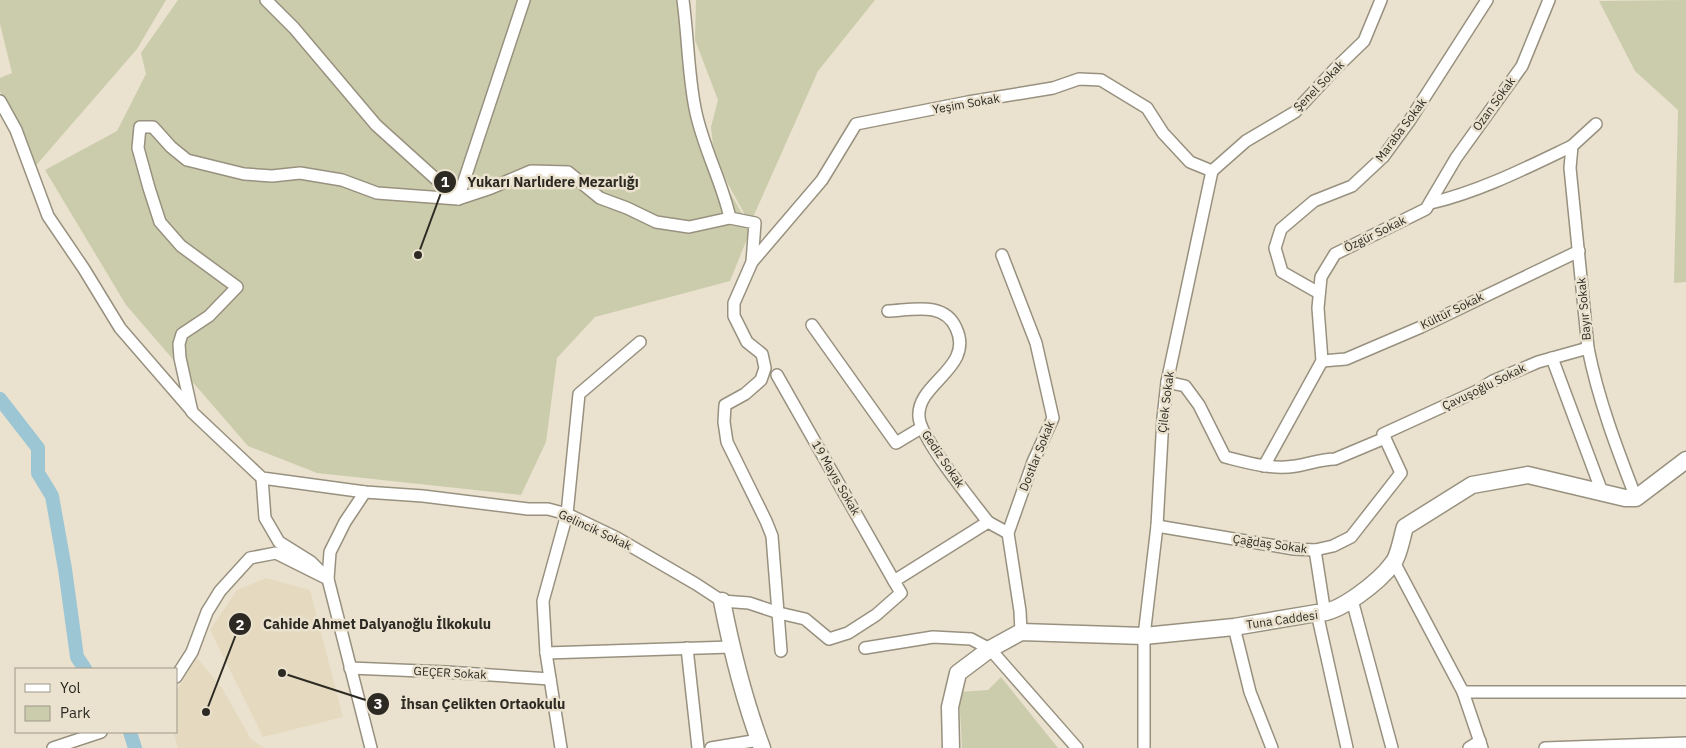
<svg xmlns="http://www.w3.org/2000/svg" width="1686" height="748" viewBox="0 0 1686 748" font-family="'IBM Plex Sans',sans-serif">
  <rect width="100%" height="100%" fill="#eae2cf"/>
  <!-- built -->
  <g fill="#e5dabf">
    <path d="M266 578 310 590 343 717 263 737 210 630 237 590Z"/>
    <path d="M197 658 222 688 251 739 264 748H178L173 732H176V691Z"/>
  </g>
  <!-- green -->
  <g fill="#caccac">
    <path d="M0 0H166L137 49 32 170 0 91V78L12 73 0 24Z"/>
    <path d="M178 0H688L700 104 714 154 711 127 718 100 695 40 696 0H875L818 71 750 224 728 184 715 158 720 175 751 229 730 281 595 317 557 358 546 442 521 495 317 473 248 446 126 305 45 170 117 131 146 74 141 53Z"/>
    <path d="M1686 0V282L1674 283 1678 110 1635 71 1599 1Z"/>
    <path d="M1001 677 1058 748H962L959 692 988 690Z"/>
  </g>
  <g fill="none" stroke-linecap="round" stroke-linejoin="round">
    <!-- canal -->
    <g stroke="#9dc6d5" stroke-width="14">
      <path d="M0 399 38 448V473L52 496 65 569 77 657 85 669"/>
      <path d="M130 732 135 748"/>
    </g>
    <defs>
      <g id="street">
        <path d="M266 0 294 28 376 125 458 199 524 0"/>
        <path d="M683 0C688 36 688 73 695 108 702 146 722 181 730 218L689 227 656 222 627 208 600 198 568 172 531 171 491 188 458 199 377 193 342 180 300 173 272 176 244 174 187 160 171 147 153 127H140L138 148 149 188 160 222 181 246 237 287 209 316 182 334 179 344 180 358 192 412 262 478 365 492 423 496 528 509H548L567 514 617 538 696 584 722 601 749 603 779 613 805 619 829 639 848 633 876 615 901 593 894 581 988 522 1008 533"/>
        <path d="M0 101 16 130 48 216 84 269 120 328 191 410"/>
        <path d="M1596 124 1572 146 1570 168 1588 348C1598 399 1617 449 1636 498"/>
        <path d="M1212 171 1246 141 1295 112 1336 68 1364 41 1381 0"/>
        <path d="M1431 203C1481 191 1526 168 1572 146"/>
        <path d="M730 218 755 223 752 262 734 303V316L747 342 762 354 765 368 761 380 745 394 725 405 724 422 727 442 766 521 772 536 781 651"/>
        <path d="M1002 255 1036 343 1053 418 1033 462 1008 533 1020 611 1021 632"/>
        <path d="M752 262 822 180 856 124 968 102 1053 88 1079 79 1101 80 1147 108 1163 133 1190 162 1212 171"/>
        <path d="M1319 293 1282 272 1275 248 1281 229 1314 201 1352 186 1383 157 1410 120 1487 0"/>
        <path d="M888 311C912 310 944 301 956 328 975 368 916 383 919 417 920 438 973 502 988 522"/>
        <path d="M812 325 896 443 921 428"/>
        <path d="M1552 358 1602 492"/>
        <path d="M1322 361 1346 359 1421 327 1579 251"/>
        <path d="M777 375 894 581"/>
        <path d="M1167 382 1185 386 1199 405 1225 457C1249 463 1272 470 1296 466 1309 464 1322 459 1335 459L1385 438"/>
        <path d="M1264 466 1322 361 1318 308 1321 277 1335 254 1426 209 1456 158 1522 66 1549 0"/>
        <path d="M262 478 265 518 279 542 311 562 320 571"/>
        <path d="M365 492 345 522 330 552 328 579 371 748"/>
        <path d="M1157 526 1294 549 1315 550 1333 546 1351 537 1401 473 1383 434 1477 391 1493 381 1538 362 1588 348"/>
        <path d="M1315 550 1325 614"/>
        <path d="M1394 562 1463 692 1482 748"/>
        <path d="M1352 600 1392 748"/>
        <path d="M1317 613 1347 748"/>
        <path d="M1234 627 1250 692 1272 748"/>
        <path d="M687 648 698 748"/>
        <path d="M865 648 933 637 971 639 990 649 1077 748"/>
        <path d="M546 653 731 647"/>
        <path d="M350 668 446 672 550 679"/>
        <path d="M176 677 192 652 207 612 220 591 250 558 276 553 328 579"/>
        <path d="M1463 692H1685"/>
        <path d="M53 748 101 732"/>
        <path d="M561 748 546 653 543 601 567 514 579 394 640 342"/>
        <path d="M711 748 759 740"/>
        <path d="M1144 748V636L1157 526 1163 418 1167 382 1212 171"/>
        <path d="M1469 748 1480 741"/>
        <path d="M1545 748 1686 743"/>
      </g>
      <g id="secondary">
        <path d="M722 601C732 652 744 700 762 748"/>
        <path d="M951 748 950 707 958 673 990 649 1021 632 1144 636 1234 627 1317 613C1339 614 1380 581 1393 563 1399 556 1402 536 1405 527L1472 485 1528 475 1625 498H1636L1686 460"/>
      </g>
    </defs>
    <!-- street casing -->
    <use href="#street" stroke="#98917f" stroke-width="14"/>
    <!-- secondary casing -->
    <use href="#secondary" stroke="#98917f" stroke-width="19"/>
    <!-- street -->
    <use href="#street" stroke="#fff" stroke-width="11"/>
    <!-- secondary -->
    <use href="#secondary" stroke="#fff" stroke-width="16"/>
  </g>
  <g text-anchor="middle" stroke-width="5" stroke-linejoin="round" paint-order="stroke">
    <!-- street labels -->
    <g font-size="12" fill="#2d2a23" stroke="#eae2cf">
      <text transform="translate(1319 86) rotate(-45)" y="4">Şenel Sokak</text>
      <text transform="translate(966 104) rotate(-10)" y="4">Yeşim Sokak</text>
      <text transform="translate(1494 104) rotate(-54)" y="4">Ozan Sokak</text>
      <text transform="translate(1401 130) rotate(-53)" y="4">Maraba Sokak</text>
      <text transform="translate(1375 234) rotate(-26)" y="4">Özgür Sokak</text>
      <text transform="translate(1584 309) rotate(-95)" y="4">Bayır Sokak</text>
      <text transform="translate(1452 311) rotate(-26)" y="4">Kültür Sokak</text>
      <text transform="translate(1484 387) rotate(-26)" y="4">Çavuşoğlu Sokak</text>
      <text transform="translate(1166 402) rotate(-83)" y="4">Çilek Sokak</text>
      <text transform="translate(1037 456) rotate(-68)" y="4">Dostlar Sokak</text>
      <text transform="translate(943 459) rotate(56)" y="4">Gediz Sokak</text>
      <text transform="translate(836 478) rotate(60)" y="4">19 Mayıs Sokak</text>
      <text transform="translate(595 530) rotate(25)" y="4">Gelincik Sokak</text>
      <text transform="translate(1270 544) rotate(8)" y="4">Çağdaş Sokak</text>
      <text transform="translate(1282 620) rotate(-8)" y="4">Tuna Caddesi</text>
      <text transform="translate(450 673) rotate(3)" y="4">GEÇER Sokak</text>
    </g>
  </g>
  <!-- callouts -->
  <path fill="none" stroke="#2d2a23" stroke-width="2" d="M418 255L445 182M206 712L240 624M282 673L378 704"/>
  <g fill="#2d2a23" stroke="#eae2cf" stroke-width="2">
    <circle cx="418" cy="255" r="5"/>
    <circle cx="206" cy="712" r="5"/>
    <circle cx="282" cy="673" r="5"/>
    <circle cx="445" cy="182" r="12"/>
    <circle cx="240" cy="624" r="12"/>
    <circle cx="378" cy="704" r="12"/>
  </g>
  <g font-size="15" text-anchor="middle" font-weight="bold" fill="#fff">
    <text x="445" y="187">1</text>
    <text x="240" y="630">2</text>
    <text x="378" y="709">3</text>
  </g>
  <g font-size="14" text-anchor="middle" font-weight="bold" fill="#2d2a23" stroke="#eae2cf" stroke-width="5" stroke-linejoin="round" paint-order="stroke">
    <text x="553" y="187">Yukarı Narlıdere Mezarlığı</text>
    <text x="377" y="629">Cahide Ahmet Dalyanoğlu İlkokulu</text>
    <text x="483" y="709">İhsan Çelikten Ortaokulu</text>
  </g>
  <!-- legend -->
  <rect x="15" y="668" width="162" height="65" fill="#eae2cf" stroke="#9e988a"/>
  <rect x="25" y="684" width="25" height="8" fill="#ffffff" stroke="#9e988a"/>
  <text x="60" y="693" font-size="15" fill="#2d2a23">Yol</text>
  <rect x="25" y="706" width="25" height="15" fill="#caccac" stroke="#9e988a"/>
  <text x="60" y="718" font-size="15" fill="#2d2a23">Park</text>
</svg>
